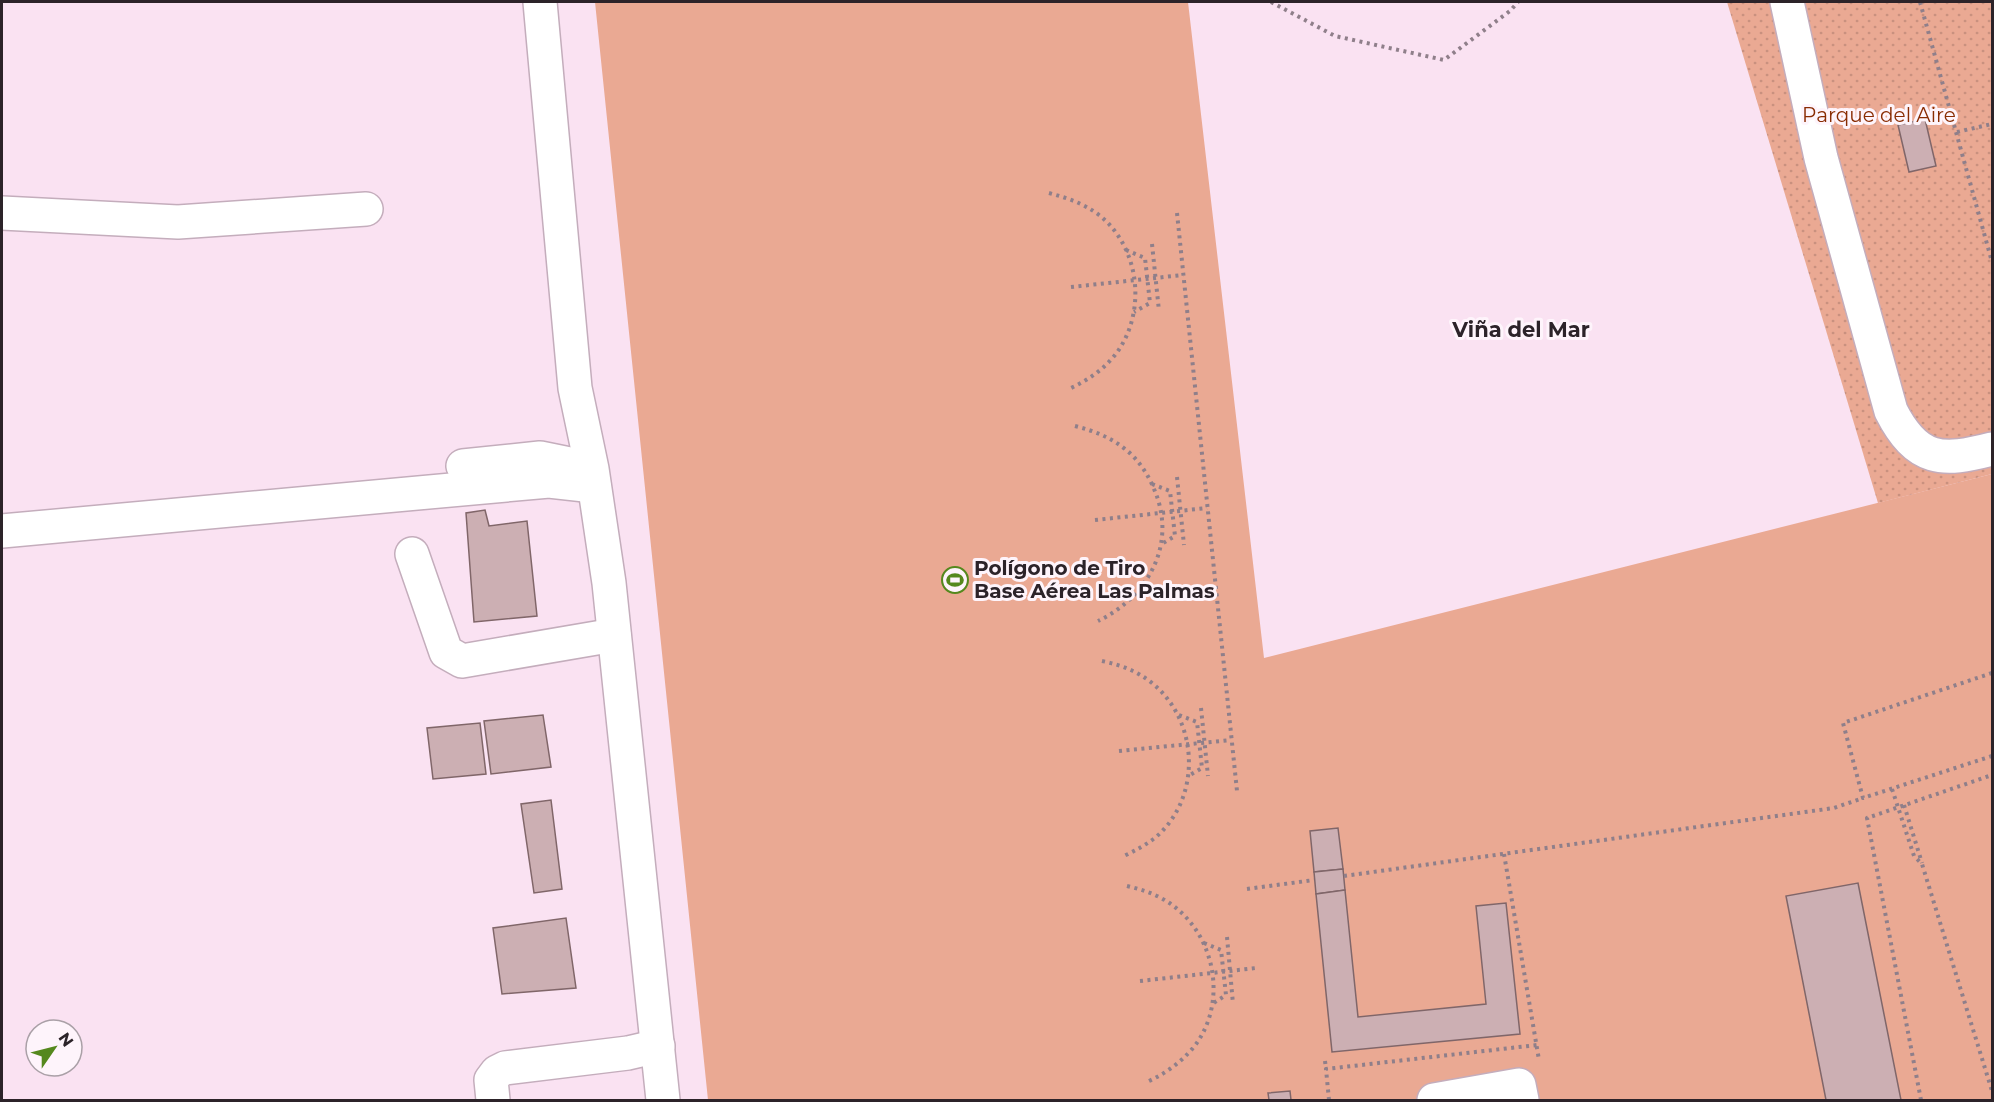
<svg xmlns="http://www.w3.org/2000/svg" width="1994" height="1102" viewBox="0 0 1994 1102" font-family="Montserrat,sans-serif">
  <defs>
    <pattern id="park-dots" width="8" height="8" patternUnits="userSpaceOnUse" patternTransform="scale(1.5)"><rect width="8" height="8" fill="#eaa993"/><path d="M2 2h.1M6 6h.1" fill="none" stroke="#c9917f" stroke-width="1.8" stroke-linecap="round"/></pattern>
  </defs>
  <rect width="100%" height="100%" fill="#fae2f2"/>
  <!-- grass -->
  <path fill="#eaa993" d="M595 2H1188L1264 658 1992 474V1100H708Z"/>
  <!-- park -->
  <path fill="url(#park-dots)" d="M1727 2H1992V474L1878 503Z"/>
  <!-- building -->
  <g fill="#ccafb3" stroke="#806669" stroke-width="1.5">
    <path d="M1925 119 1936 166 1909 172 1898 125Z"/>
    <path d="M485 510 489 526 527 521 537 616 474 622 466 513Z"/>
    <path d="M543 715 551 767 491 774 484 721Z"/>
    <path d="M480 723 486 774 433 779 427 728Z"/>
    <path d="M551 800 562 889 534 893 521 804Z"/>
    <path d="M1338 828 1343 869 1314 872 1310 831Z"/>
    <path d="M1343 869 1345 890 1316 894 1314 872Z"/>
    <path d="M1858 883 1901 1100H1826L1786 896Z"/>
    <path d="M1345 890 1358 1017 1486 1004 1476 906 1506 903 1520 1034 1332 1052 1316 894Z"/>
    <path d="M566 918 576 988 502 994 493 928Z"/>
    <path d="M1290 1091 1291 1100H1269L1268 1093Z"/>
  </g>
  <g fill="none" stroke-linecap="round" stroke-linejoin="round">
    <defs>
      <g id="minor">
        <path d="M540 2 575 388 592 469 609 583 663 1100"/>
        <path d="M1787 2 1821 158 1891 411C1917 462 1942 462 1992 449"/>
        <path d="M2 213 178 222 366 209"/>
        <path d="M463 466 540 458 584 467"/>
        <path d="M2 531 549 481 594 486"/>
        <path d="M412 554 446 652 462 661 614 635"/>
        <path d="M493 1100 491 1080 497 1072 505 1068 628 1053 658 1046"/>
        <path d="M1434 1100 1519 1085 1522 1100"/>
      </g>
    </defs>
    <!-- minor casing -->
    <use href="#minor" stroke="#c4adbc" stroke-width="36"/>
    <!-- path -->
    <g stroke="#8f7f8a" stroke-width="4" stroke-dasharray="3 4.5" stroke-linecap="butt">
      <path d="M1271 2 1335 36 1444 60 1510 11 1518 2"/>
      <path d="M1920 2 1992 262"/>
      <path d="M1957 132 1992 124"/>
      <path d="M1049 193C1067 198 1083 203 1099 215 1141 248 1147 314 1115 355 1103 370 1088 380 1071 388"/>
      <path d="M1177 213 1237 791"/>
      <path d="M1152 244 1159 311"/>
      <path d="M1126 250 1145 258 1150 303 1134 312"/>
      <path d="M1071 287 1183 275"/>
      <path d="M1075 426C1094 431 1110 437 1125 449 1138 459 1148 474 1154 489 1178 544 1148 597 1098 621"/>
      <path d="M1177 477 1184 545"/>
      <path d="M1152 484 1170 491 1175 536 1160 545"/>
      <path d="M1095 520 1207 508"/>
      <path d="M1102 661C1121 665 1137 671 1152 683 1199 721 1202 797 1156 837 1146 845 1136 850 1124 856"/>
      <path d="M1992 673 1843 723 1863 798 1992 756"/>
      <path d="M1201 708 1208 776"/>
      <path d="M1179 715 1197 722 1202 768 1188 776"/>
      <path d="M1119 751 1231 740"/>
      <path d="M1892 789 1914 856 1922 864 1992 1091"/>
      <path d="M1904 805 1922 863"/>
      <path d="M1504 854 1539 1060"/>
      <path d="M1344 876 1834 808 1863 798"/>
      <path d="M1127 886C1139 889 1150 892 1161 898 1214 926 1231 1001 1193 1048 1180 1063 1166 1073 1149 1081"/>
      <path d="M1247 889 1314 880"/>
      <path d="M1227 937 1233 1004"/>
      <path d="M1204 943 1221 950 1226 995 1212 1004"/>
      <path d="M1140 981 1256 968"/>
      <path d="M1325 1061 1326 1069"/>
      <path d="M1329 1100 1326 1069 1537 1045"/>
      <path d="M1921 1100 1867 818 1992 775"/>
    </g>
    <!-- minor -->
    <use href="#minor" stroke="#fff" stroke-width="33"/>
  </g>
  <!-- icons -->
  <defs>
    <symbol id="stadium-ring" viewBox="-11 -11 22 22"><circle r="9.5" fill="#fef4fb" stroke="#55881d" stroke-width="1.5"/><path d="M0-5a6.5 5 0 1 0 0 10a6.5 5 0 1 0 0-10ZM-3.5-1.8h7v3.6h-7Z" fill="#55881d"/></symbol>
  </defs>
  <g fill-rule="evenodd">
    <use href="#stadium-ring" x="940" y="565" width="30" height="30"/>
  </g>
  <g text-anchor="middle" stroke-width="6" stroke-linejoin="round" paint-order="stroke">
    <!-- park labels -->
    <g font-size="20" fill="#892c03" stroke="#fef4fb">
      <text x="1879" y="122">Parque del Aire</text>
    </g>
    <!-- poi labels -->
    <g font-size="20" font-weight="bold" fill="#2c2329" stroke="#fef4fb" text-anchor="start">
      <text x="974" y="575">Polígono de Tiro<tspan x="974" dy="23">Base Aérea Las Palmas</tspan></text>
    </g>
    <!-- neighbourhood labels -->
    <g font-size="21" font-weight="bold" fill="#2c2329" stroke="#fef4fb">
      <text x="1521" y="337">Viña del Mar</text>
    </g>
  </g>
  <!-- border -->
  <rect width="1994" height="1102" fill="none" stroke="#2c2329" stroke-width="6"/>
  <!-- north arrow -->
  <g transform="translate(54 1048) rotate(55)"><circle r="28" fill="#fef4fb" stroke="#aaa0a7" stroke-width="1.5"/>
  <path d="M0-4.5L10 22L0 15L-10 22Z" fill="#55881d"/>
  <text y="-9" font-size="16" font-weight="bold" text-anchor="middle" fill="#2c2329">N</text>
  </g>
</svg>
